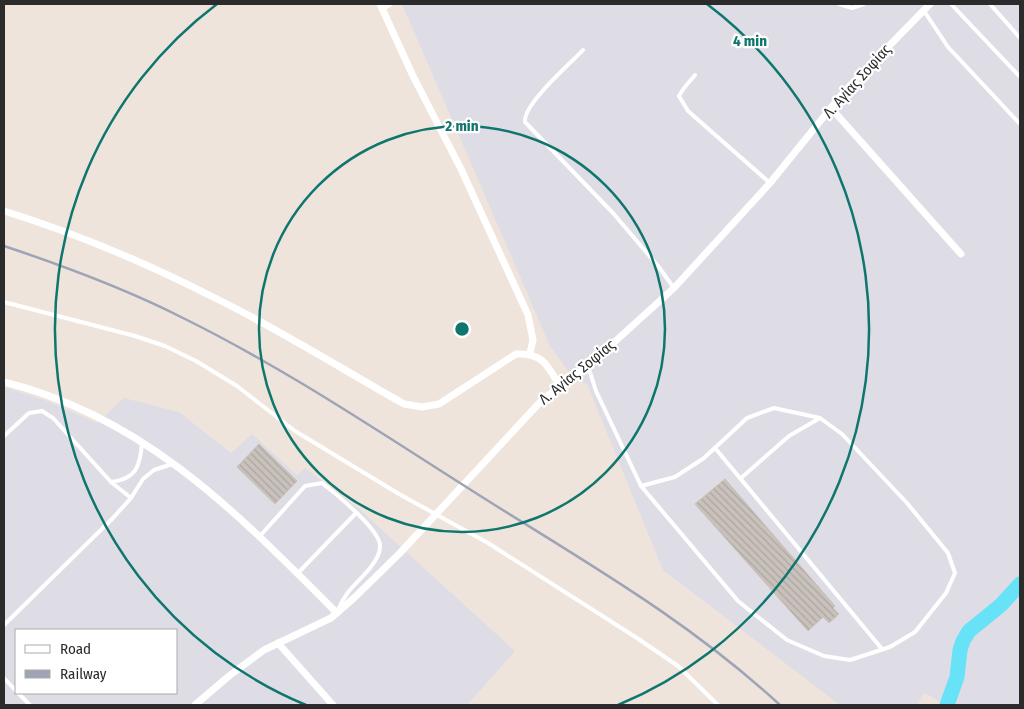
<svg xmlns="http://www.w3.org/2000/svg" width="1024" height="709" viewBox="0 0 1024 709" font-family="'Fira Sans Condensed',sans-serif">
  <defs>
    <pattern id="building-back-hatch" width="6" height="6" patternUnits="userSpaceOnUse" patternTransform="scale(1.25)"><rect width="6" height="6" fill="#c9c1bb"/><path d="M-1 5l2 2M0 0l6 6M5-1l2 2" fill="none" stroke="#ada6a1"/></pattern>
  </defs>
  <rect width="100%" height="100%" fill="#eee4dc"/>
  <!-- industrial -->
  <g fill="#dedde5" fill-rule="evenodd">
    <path d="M402 4H1020V705H946L924 693 917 705H840L663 570 587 384 574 379 550 346Z"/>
    <path d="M4 387 47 401 97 423 124 398 179 412 231 453 252 434 297 475 305 468 358 508 515 651 467 705H4ZM16 630H176V693H16Z"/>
  </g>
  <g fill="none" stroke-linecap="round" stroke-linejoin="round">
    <!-- river -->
    <path stroke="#67e2f7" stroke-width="15" d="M947 705 957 677 960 650 963 641 969 631 1001 605 1020 584"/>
  </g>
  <!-- building -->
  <g fill="url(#building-back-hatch)" stroke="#c9c0b5">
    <path d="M259 444 297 481 275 504 237 467Z"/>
    <path d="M725 479 835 606 833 608 839 614 829 623 823 617 808 631 695 504Z"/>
  </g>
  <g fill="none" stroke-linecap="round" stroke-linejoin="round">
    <!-- service -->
    <g stroke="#fff" stroke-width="4">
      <path d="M839 4 852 8 864 4"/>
      <path d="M951 4 1020 77"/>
      <path d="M990 4 1020 38"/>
      <path d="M383 9 391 4"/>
      <path d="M924 11 948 47 1020 124"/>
      <path d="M583 50C570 64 523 104 525 122L613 213 658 266 674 288"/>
      <path d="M695 75 684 88 679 96 688 111 770 183"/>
      <path d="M4 302 135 336 165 346 196 361 237 386 295 431 399 494 488 543 637 638 678 666 718 705"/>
      <path d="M588 366 596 391 641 486 738 601 787 640 824 656 850 660 890 647 915 632 946 593 955 573 948 553 907 503 842 434 820 418 774 408 747 418 704 458 675 477 641 486"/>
      <path d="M4 436 29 413 42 411 53 418 111 482 131 498"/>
      <path d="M715 448 882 649"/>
      <path d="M741 478 789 436 820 418"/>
      <path d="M111 482C136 479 140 467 142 443"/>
      <path d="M259 537 305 486 322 483C335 493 382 531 380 547 380 554 374 563 370 568 357 584 346 590 338 610"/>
      <path d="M297 574 356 513"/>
      <path d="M4 625 112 519 131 498 143 479 154 470 172 464"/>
      <path d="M4 678 16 691"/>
      <path d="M18 693 30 705"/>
    </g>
    <!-- minor -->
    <g stroke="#fff" stroke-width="7">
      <path d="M380 4 413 76 461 169 528 315 533 340 530 353"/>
      <path d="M831 108 961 254"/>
      <path d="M4 211C75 233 144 262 211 296 277 328 340 368 404 404L422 407 439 404 516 354C542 353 547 364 559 385"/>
      <path d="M4 382C145 417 237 513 337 613"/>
      <path d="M278 643 333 705"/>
      <path d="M195 705 229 676 264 650 331 618 354 598 399 554 543 399 588 366 674 288 770 183 843 93 930 4"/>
    </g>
    <!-- rail -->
    <path stroke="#9ea4b6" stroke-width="2.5" d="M4 246C64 266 124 288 181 317 289 370 388 438 490 502 592 566 690 622 780 705"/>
  </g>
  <!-- distance rings -->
  <g fill="none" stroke="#0f766e" stroke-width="2.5">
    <circle cx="462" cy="329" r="203"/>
    <path d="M306 705A407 407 0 0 1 217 4M707 4A407 407 0 0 1 618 705"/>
  </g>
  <g text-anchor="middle" stroke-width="4.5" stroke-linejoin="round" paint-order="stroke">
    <!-- street labels -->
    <g font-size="15" fill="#2b2b2b" stroke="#fff">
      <text transform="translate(857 81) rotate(-48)" y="5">Λ. Αγίας Σοφίας</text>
      <text transform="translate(577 372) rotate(-39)" y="5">Λ. Αγίας Σοφίας</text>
    </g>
  </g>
  <circle cx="462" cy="329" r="8" fill="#0f766e" stroke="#fff" stroke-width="2.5"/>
  <g font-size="15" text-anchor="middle" font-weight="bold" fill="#0f766e" stroke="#fff" stroke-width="4.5" stroke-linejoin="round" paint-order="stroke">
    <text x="750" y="46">4 min</text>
    <text x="462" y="131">2 min</text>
  </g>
  <!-- border -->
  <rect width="1024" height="709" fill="none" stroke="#2b2b2b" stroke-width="10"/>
  <!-- legend -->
  <rect x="15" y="629" width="162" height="65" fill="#ffffff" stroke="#aaaaaa"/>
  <rect x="25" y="645" width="25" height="8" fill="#ffffff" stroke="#aaaaaa"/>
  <text x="60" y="654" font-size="15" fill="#2b2b2b">Road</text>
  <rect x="25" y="670" width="25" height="8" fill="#9ea4b6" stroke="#aaaaaa"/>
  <text x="60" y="679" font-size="15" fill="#2b2b2b">Railway</text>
</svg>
